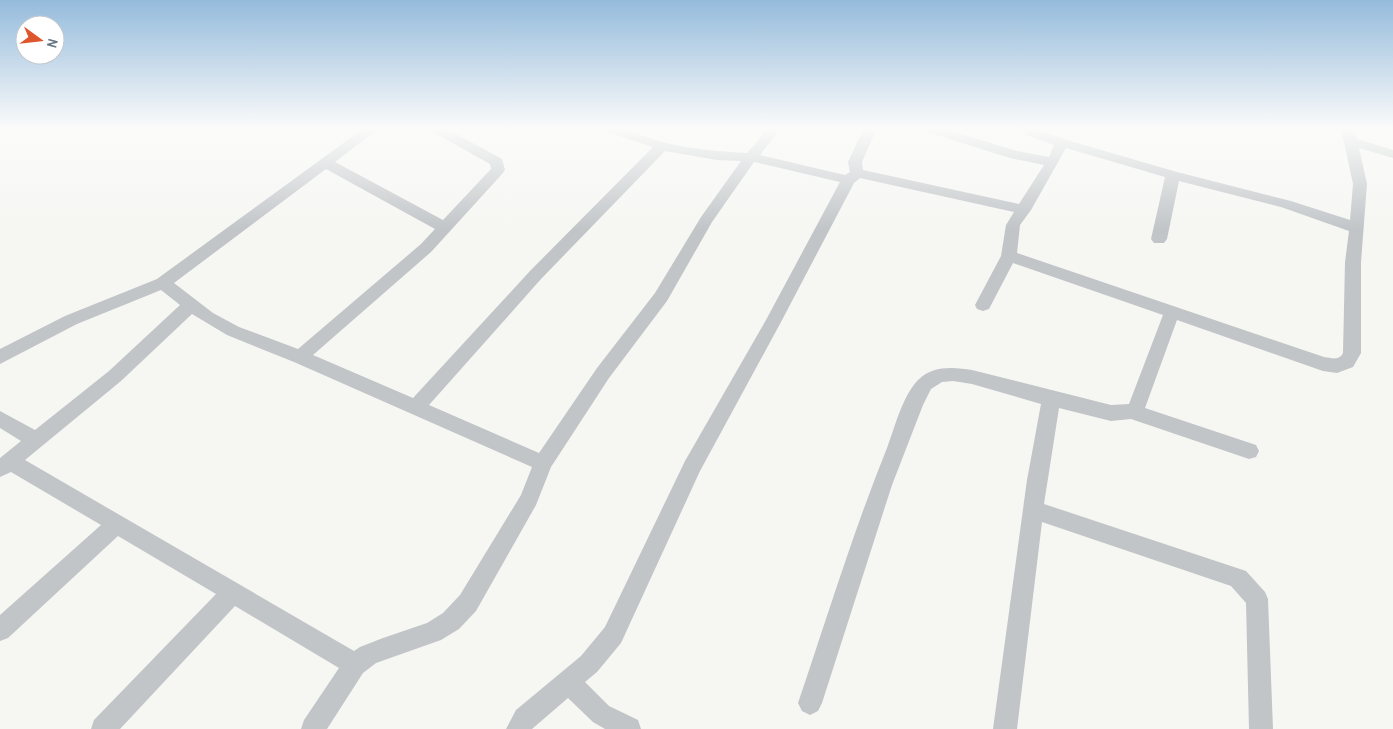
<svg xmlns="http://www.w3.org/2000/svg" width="1393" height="729" viewBox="0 0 1393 729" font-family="'Archivo Narrow',sans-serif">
  <rect width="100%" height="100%" fill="#f6f6f3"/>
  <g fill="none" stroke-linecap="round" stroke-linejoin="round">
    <!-- minor -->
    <path fill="#c1c5c8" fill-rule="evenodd" d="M364 128H379L335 162 443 220 491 169 490 164 431 131 430 128H445L502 159 505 170 503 173 431 252 313 355 413 398 530 271 653 147 604 131 603 128C629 128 642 137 666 143 693 149 720 152 747 153 754 145 763 138 764 128H776L777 133 760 155 845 175 850 172 848 162 864 128H877L862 162 863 170 1019 204 1044 165 1010 158 924 131 922 128H941L1017 151 1049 157 1054 145 1026 135 1019 128H1034L1067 140 1177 172 1291 201 1350 220 1353 184 1341 128H1354L1357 139 1393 150V158L1359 148 1367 184 1361 262V353L1353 367 1337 373 1323 371 1177 320 1145 408 1256 445 1259 451 1256 457 1249 459 1131 419 1111 421 1059 408 1044 504 1246 571 1265 592 1268 599 1273 729H1249L1246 603 1231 586 1042 522 1017 729H993L1027 480 1041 404 972 384 953 381 942 382 931 389 923 405 892 485 822 703 818 711 810 715 802 711 798 703C827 618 853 532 887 448 895 427 902 397 918 380 932 365 955 367 972 370L1111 405 1129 404 1163 315 1013 263 989 309 983 311 977 309 975 305 1001 256 1006 225 1014 212 860 178 854 183 781 322 700 471 621 643 597 672 585 682 609 706 638 720 641 729H605L593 722 568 698 532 729H506L516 710 581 656 605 627 685 461 766 320 840 182 754 162 712 222 667 301 609 378 551 467 536 505 476 611 459 629 441 640 376 663 363 673 327 729H301L304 720 339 668 235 606 120 729H91L94 720 216 594 118 536 8 638 0 641V615L101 525 11 472 0 477V458L21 441 0 428V411L35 430 109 371 180 305 161 290 77 324 0 364V349L65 316 157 279ZM1066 148 1165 177 1151 239 1154 243H1164L1167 239 1179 181 1281 207 1349 231 1345 262 1343 353C1339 361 1332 358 1324 357L1017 253 1020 225 1031 210ZM665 151 717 160 741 161 701 217 655 293 597 368 539 453 429 405 541 279ZM326 169 435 229 421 244 298 349 239 327 213 313 174 283ZM192 314 227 335 294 362 532 467 521 495 460 595 443 613 427 623 383 638 360 647 354 651 25 460 121 381Z"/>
  </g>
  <!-- sky -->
  <linearGradient id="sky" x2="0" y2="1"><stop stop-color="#95bbdc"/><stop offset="0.56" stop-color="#fbfbfa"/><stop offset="1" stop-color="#fbfbfa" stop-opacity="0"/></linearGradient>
  <rect width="1393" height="230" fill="url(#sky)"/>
  <!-- north arrow -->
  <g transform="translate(40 40) rotate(105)"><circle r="24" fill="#ffffff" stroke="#c2c8cd"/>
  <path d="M0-4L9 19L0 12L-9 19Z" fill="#dd562c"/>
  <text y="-8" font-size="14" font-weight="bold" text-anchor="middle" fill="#667683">N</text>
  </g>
</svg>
